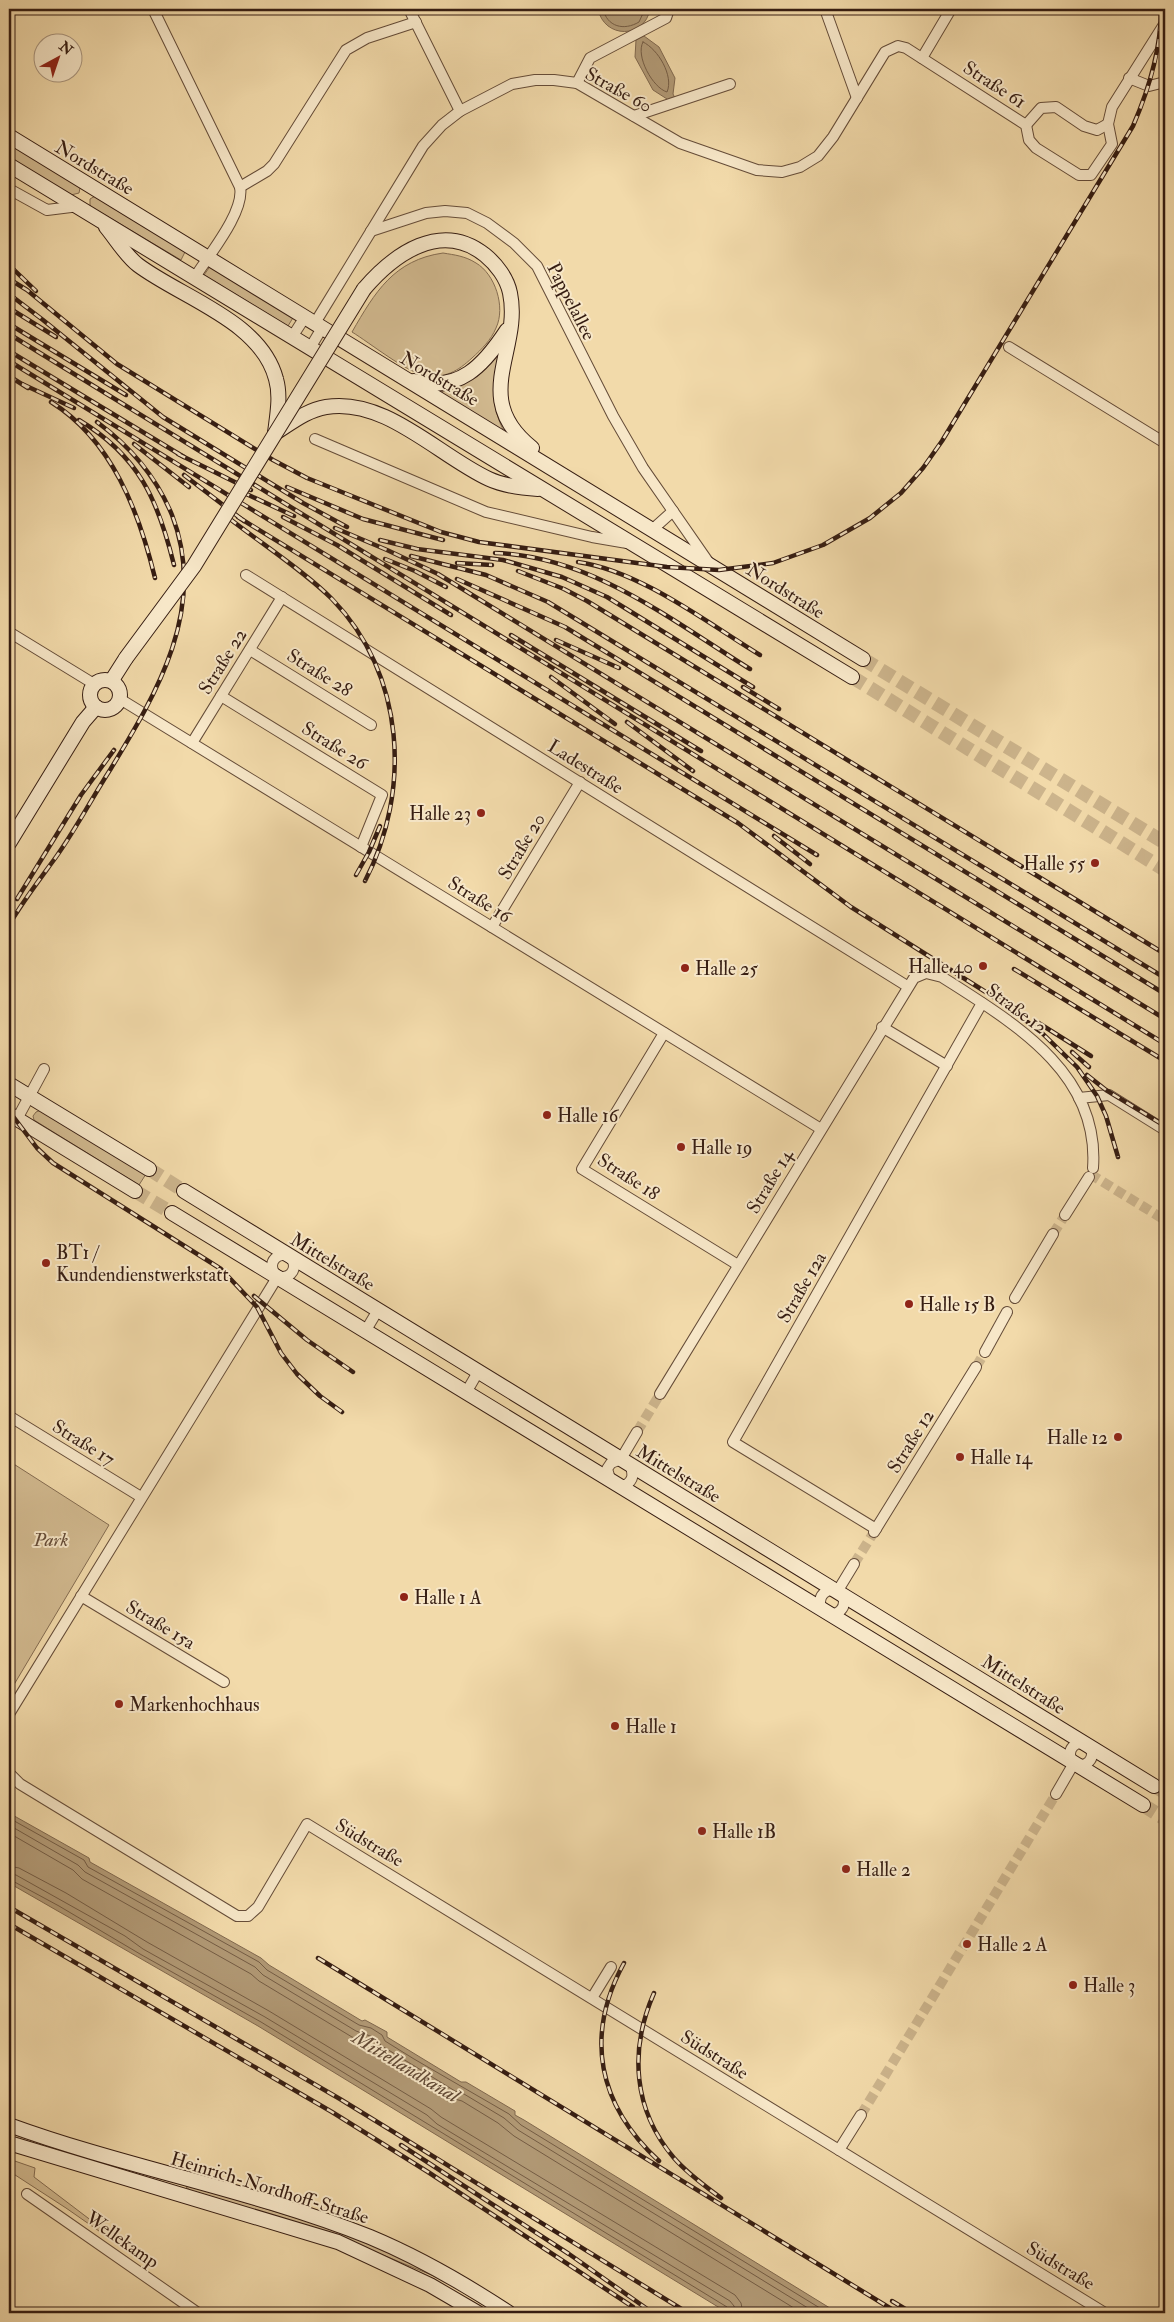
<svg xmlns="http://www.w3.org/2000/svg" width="1174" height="2322" viewBox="0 0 1174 2322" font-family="'IM FELL Double Pica',serif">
  <rect width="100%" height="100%" fill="#f2daaa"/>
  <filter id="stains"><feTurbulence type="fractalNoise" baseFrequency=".004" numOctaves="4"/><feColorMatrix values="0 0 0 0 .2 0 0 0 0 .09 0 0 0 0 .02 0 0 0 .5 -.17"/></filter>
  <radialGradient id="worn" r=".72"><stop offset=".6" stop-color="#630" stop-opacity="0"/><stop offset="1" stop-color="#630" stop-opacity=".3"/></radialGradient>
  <!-- green -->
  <g fill="#d2ba90" stroke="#846c51">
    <path d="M9 141 77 183 80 188 79 193 71 195 9 157Z"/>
    <path d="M97 195 186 250 181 260 90 206V199Z"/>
    <path d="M443 253C455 255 465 256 476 263 495 274 506 307 496 328 491 340 482 349 472 358 458 371 445 379 424 375 406 372 370 343 352 332 375 292 394 260 443 253Z"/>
    <path d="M211 265 294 316 288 326 204 275Z"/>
    <path d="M501 348C493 378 489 405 505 433L440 392C465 388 482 365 501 348Z"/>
    <path d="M41 1110 146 1174 139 1185 34 1120 33 1116 36 1112Z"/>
    <path d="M9 1461 109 1525 9 1693Z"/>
    <path d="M9 2159 35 2168 34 2177 134 2253 132 2254 66 2208 9 2171Z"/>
    <path d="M187 2185 343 2232 416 2264 491 2307 490 2309 441 2279 378 2253 195 2194 186 2187Z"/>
  </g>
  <!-- water -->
  <g fill="#b29a76" stroke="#80684e">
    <path d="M598 9H650C645 39 604 39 598 9Z"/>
    <path d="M644 36 659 47 675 78 673 94 676 100 668 103 667 99 653 90 635 57 636 40Z"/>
    <path d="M9 1813 89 1858 90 1862 261 1958 269 1965 362 2021 365 2020 387 2032V2037L461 2082H466L515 2111V2115L524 2120 838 2313H728L258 2026 9 1883Z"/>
  </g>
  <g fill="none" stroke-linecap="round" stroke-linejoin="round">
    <!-- shore -->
    <g stroke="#745c44" stroke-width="1">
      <path d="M603 9C607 27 624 31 639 22L645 9"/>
      <path d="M643 42C658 49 674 76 667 92 653 88 635 56 643 42Z"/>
      <path d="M9 1818 84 1860 88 1867 259 1962 267 1970 359 2025 371 2028 382 2035 385 2041 414 2059 509 2114 521 2125 828 2313"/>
      <path d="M9 1825 78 1865 85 1872 255 1967 263 1975 356 2031 373 2037 382 2046 455 2091 464 2094 504 2118 518 2130 816 2313"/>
      <path d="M9 1833 73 1870 82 1879 251 1974 259 1981 352 2037 369 2043 378 2053 451 2098 462 2101 498 2123 514 2136 802 2313"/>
      <path d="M9 1866 19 1868 66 1893 147 1942 269 2011 431 2109 441 2117 735 2295 741 2303 743 2313"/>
      <path d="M9 1873 16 1875 125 1936 143 1949 265 2017 427 2115 437 2124 730 2301 734 2306 736 2313"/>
      <path d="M9 1879 59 1906 140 1954 261 2022 727 2307 730 2313"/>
    </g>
    <!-- street-tunnel -->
    <g stroke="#ccb48c" stroke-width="10" stroke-dasharray="10 5" stroke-linecap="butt">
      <path d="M1090 1174 1165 1220"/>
      <path d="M1053 1234 1065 1215"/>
      <path d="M976 1367 985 1352"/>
      <path d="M637 1432 660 1394"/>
      <path d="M854 1564 874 1532"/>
      <path d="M861 2115 1056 1794"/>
    </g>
    <!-- secondary-tunnel -->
    <g stroke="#ccb48c" stroke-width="14" stroke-dasharray="14 7" stroke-linecap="butt">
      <path d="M863 659 1165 843"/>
      <path d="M852 677 1165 870"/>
      <path d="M149 1169 184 1191"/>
      <path d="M135 1191 172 1213"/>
      <path d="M1154 1786 1165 1792"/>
      <path d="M1143 1805 1165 1819"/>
    </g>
    <defs>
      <g id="street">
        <path d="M153 9 240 187C245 212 208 256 195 277"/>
        <path d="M409 9 460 111"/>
        <path d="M825 9 857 98"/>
        <path d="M922 58 951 9"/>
        <path d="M1129 78 1149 86 1165 82"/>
        <path d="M577 83 590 58 666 18 669 9"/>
        <path d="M634 116 730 84"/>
        <path d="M1026 125 1041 108 1056 107 1084 126 1097 130 1108 124"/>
        <path d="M240 187 267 171 274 164 346 50 367 38 416 22"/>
        <path d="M9 189 47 210 79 206"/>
        <path d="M371 231 426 213 445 211 467 213 487 223 514 243 537 266 613 416 643 468 709 563"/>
        <path d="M315 323 423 146 442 125 460 111 512 84 535 80H554L577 83 680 143 757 170 782 172 800 167 818 156 833 137 885 52 898 46 906 48 1026 125 1029 140 1036 148 1079 175H1091L1112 144 1108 124 1112 107 1165 23"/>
        <path d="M292 337 305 317"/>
        <path d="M1009 347 1165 443"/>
        <path d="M310 348 322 328"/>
        <path d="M315 439 486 512 592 537 627 543"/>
        <path d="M653 529 673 511"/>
        <path d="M246 575 907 986"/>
        <path d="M9 632 94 684"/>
        <path d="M250 650 371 725"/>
        <path d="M221 696 382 795 361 847"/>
        <path d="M120 699 821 1129"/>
        <path d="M192 743 282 597"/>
        <path d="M492 927 580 782"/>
        <path d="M882 1027 947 1066"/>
        <path d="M664 1033 582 1169 738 1265"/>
        <path d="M1079 1098 1109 1095 1165 1130"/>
        <path d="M17 1119 44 1069"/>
        <path d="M1065 1215 1089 1177"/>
        <circle cx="283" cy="1266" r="11"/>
        <path d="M1015 1298 1053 1234"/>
        <path d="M366 1330 378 1310"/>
        <path d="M985 1352 1007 1312"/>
        <path d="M467 1391 478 1372"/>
        <path d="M660 1394 914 978 926 973 942 977C1012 1022 1100 1072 1093 1168"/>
        <path d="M9 1416 141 1497"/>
        <path d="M610 1479 607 1469 611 1463 621 1459 637 1432"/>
        <path d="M620 1485H626C634 1479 633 1475 631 1466"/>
        <path d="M876 1529 733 1442 982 1003"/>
        <path d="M874 1532 976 1367"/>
        <circle cx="832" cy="1602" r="12"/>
        <path d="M837 1592 854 1564"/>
        <path d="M81 1596 224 1682"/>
        <path d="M9 1714 278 1276"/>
        <circle cx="1081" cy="1754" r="11"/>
        <path d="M9 1773 20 1784 237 1916H248L258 1907 307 1824 1105 2313"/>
        <path d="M1056 1794 1074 1763"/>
        <path d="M592 1998 611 1967"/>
        <path d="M839 2150 861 2115"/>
        <path d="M27 2194 198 2313"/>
      </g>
      <g id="secondary">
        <path d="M9 136 863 659"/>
        <path d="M9 165 852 677"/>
        <path d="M106 227C116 239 126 256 138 265 182 298 261 321 276 379 281 396 277 416 275 433"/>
        <path d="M364 289C394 254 441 220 485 255 496 264 507 278 510 293 522 351 469 398 532 448"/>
        <path d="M414 381C459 393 484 365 507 330"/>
        <path d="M275 433C291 423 307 410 326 407 385 397 439 456 489 479 504 486 522 488 538 489"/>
        <circle cx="105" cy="695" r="15"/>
        <path d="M112 680 126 658"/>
        <path d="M9 843 83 722 96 707"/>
        <path d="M9 1084 149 1169"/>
        <path d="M9 1114 135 1191"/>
        <path d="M184 1191 1154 1786"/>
        <path d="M172 1213 1143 1805"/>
        <path d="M9 2125C127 2168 253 2190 370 2237 418 2257 465 2284 509 2313"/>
        <path d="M9 2143 338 2242 430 2285 478 2313"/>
      </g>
    </defs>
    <!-- street casing -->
    <use href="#street" stroke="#654c38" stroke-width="12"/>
    <!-- secondary casing -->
    <use href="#secondary" stroke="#361d12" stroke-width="16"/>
    <!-- street -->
    <use href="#street" stroke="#f7e7c8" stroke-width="10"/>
    <!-- secondary -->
    <use href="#secondary" stroke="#f7e7c8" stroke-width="14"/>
    <defs>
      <g id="rail">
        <path d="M9 265 36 291"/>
        <path d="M9 279 27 290 117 364 273 460 307 478 441 532 479 542 667 567 719 570 773 563 823 545 870 518 901 493 923 468 942 441 1133 126C1149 89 1161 50 1161 9"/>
        <path d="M9 294 43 320 163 417 303 503 347 527"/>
        <path d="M9 308 56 337"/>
        <path d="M9 324 126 395"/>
        <path d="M9 334 1165 1044"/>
        <path d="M9 351 184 457"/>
        <path d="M9 361 817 855"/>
        <path d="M9 376 28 388"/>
        <path d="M22 384 74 408"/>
        <path d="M51 402C112 440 139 512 155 578"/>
        <path d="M79 420C139 456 158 500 174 565"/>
        <path d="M134 444 189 487"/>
        <path d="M178 454 251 490"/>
        <path d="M184 475 244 521"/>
        <path d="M287 487 363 519 443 540"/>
        <path d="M242 492 294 516"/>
        <path d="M238 517 738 823 851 907 1000 1001 1042 1033 1077 1067 1097 1096 1106 1116 1118 1157"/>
        <path d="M283 517 337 545 451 615"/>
        <path d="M230 519C262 544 304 571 332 599 405 674 412 790 365 881"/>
        <path d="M335 528 387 550 438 574 1165 1019"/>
        <path d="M380 540 417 549 503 560 562 577 607 597 753 687"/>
        <path d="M495 553C591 556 671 620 750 669"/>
        <path d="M411 556 486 575 548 602 1165 978"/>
        <path d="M385 559 415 571 446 587"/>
        <path d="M578 562C640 571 706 622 760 655"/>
        <path d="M457 563 492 565"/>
        <path d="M518 571 564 589 587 601 1165 954"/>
        <path d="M457 579 565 627 1165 994"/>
        <path d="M511 635 701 751"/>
        <path d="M556 640 619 668"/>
        <path d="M551 677 615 724"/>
        <path d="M743 687 779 709"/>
        <path d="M627 722 693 771"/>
        <path d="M774 836 810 864"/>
        <path d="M356 875 369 852 380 826"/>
        <path d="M17 899 81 795 114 750"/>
        <path d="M9 925C23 901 40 879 56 857 76 829 92 798 110 770 157 693 208 608 172 515 156 476 131 447 97 422"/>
        <path d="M1014 969 1165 1061"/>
        <path d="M1037 1022 1091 1056"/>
        <path d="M1072 1052 1089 1067"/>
        <path d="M1087 1075 1106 1090 1165 1126"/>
        <path d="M9 1111 37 1148 53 1163 221 1269 257 1307 281 1353 297 1374 320 1396 342 1412"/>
        <path d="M254 1296 307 1340 353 1372"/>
        <path d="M9 1907 340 2099 688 2313"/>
        <path d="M9 1924 332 2112 428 2172 633 2307"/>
        <path d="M318 1958 898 2313"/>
        <path d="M624 1963C584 2036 598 2105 659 2161"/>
        <path d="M654 1993C629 2050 633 2110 674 2158 688 2174 705 2186 721 2198"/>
        <path d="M401 2145 569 2254 653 2313"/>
        <path d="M892 2301 912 2313"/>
      </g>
    </defs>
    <!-- rail casing -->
    <use href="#rail" stroke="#361d12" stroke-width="4.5"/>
    <!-- rail -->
    <use href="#rail" stroke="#f7e7c8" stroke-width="2.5" stroke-dasharray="8" stroke-linecap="butt"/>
    <defs>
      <path id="secondary-bridge" d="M126 658 194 566 364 289"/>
    </defs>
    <!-- secondary-bridge casing -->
    <use href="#secondary-bridge" stroke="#361d12" stroke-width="16" stroke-linecap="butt"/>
    <!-- secondary-bridge -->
    <use href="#secondary-bridge" stroke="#f7e7c8" stroke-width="14"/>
  </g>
  <!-- markers -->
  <g fill="#8f2418" stroke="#f7e7c8" stroke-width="2">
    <circle cx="481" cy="813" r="5"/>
    <circle cx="1095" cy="863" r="5"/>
    <circle cx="983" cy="966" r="5"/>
    <circle cx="685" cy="968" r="5"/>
    <circle cx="547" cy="1115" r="5"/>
    <circle cx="681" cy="1147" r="5"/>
    <circle cx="46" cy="1263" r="5"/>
    <circle cx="909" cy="1304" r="5"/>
    <circle cx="1118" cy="1437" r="5"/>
    <circle cx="960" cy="1457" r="5"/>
    <circle cx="404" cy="1597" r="5"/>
    <circle cx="119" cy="1704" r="5"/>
    <circle cx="615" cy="1726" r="5"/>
    <circle cx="702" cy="1831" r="5"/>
    <circle cx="846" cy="1869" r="5"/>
    <circle cx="967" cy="1944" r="5"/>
    <circle cx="1073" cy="1985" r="5"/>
  </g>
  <g text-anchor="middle" stroke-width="4" stroke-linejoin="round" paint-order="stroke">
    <!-- street labels -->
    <g font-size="19" fill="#361d12" stroke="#f7e7c8">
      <text transform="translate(995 84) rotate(33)" y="7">Straße 61</text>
      <text transform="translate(619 89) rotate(29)" y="7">Straße 60</text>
      <text transform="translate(95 167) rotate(31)" y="7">Nordstraße</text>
      <text transform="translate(572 301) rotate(63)" y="7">Pappelallee</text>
      <text transform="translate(440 378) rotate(31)" y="7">Nordstraße</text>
      <text transform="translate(786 590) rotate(32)" y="7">Nordstraße</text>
      <text transform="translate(222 661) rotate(-58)" y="7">Straße 22</text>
      <text transform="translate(320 672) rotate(32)" y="7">Straße 28</text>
      <text transform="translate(335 745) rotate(32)" y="7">Straße 26</text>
      <text transform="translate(586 766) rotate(32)" y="7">Ladestraße</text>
      <text transform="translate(521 846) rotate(-59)" y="7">Straße 20</text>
      <text transform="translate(480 899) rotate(32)" y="7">Straße 16</text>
      <text transform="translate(1017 1008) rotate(37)" y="7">Straße 12</text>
      <text transform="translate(629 1176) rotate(33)" y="7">Straße 18</text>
      <text transform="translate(769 1181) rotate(-59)" y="7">Straße 14</text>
      <text transform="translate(333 1261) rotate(31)" y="7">Mittelstraße</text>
      <text transform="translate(801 1287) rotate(-60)" y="7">Straße 12a</text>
      <text transform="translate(910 1441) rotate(-58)" y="7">Straße 12</text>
      <text transform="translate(84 1442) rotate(32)" y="7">Straße 17</text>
      <text transform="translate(679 1473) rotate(31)" y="7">Mittelstraße</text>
      <text transform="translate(161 1624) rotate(31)" y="7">Straße 15a</text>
      <text transform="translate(1024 1684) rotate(32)" y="7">Mittelstraße</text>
      <text transform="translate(370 1842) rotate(31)" y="7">Südstraße</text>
      <text transform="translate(715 2054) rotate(32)" y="7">Südstraße</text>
      <text transform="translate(270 2187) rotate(17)" y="7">Heinrich-Nordhoff-Straße</text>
      <text transform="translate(123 2239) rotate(35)" y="7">Wellekamp</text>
      <text transform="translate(1061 2265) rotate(31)" y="7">Südstraße</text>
    </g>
    <!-- poi labels -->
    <g font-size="19" fill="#361d12" stroke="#f7e7c8" text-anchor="start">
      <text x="471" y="820" text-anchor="end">Halle 23</text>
      <text x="1085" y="870" text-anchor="end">Halle 55</text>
      <text x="973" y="973" text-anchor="end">Halle 40</text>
      <text x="695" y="975">Halle 25</text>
      <text x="557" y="1122">Halle 16</text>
      <text x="691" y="1154">Halle 19</text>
      <text x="56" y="1259">BT1 /<tspan x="56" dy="22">Kundendienstwerkstatt</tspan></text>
      <text x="919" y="1311">Halle 15 B</text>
      <text x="1108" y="1444" text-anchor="end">Halle 12</text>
      <text x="970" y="1464">Halle 14</text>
      <text x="414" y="1604">Halle 1 A</text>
      <text x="129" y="1711">Markenhochhaus</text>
      <text x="625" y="1733">Halle 1</text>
      <text x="712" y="1838">Halle 1B</text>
      <text x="856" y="1876">Halle 2</text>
      <text x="977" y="1951">Halle 2 A</text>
      <text x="1083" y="1992">Halle 3</text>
    </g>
    <!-- park labels -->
    <g font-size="19" font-style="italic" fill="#654c38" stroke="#f7e7c8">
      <text x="51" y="1546">Park</text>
    </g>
    <!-- water labels -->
    <g font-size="20" font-style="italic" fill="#614935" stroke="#f7e7c8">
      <text transform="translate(406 2066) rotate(31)" y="7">Mittellandkanal</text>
    </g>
  </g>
  <!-- margin -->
  <rect width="1174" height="2322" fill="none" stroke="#f2daaa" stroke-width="30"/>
  <rect x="10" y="10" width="1154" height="2302" fill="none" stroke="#361d12" stroke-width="2.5"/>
  <rect x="15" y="15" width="1144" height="2292" fill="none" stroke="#361d12"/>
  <!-- north arrow -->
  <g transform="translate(58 58) rotate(40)"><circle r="24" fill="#f7e7c8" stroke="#aa967f"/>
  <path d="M0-4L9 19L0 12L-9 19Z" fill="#8f2418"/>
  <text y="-8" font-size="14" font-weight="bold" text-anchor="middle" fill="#361d12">N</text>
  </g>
  <rect width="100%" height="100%" filter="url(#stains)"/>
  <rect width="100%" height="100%" fill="url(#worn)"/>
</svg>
